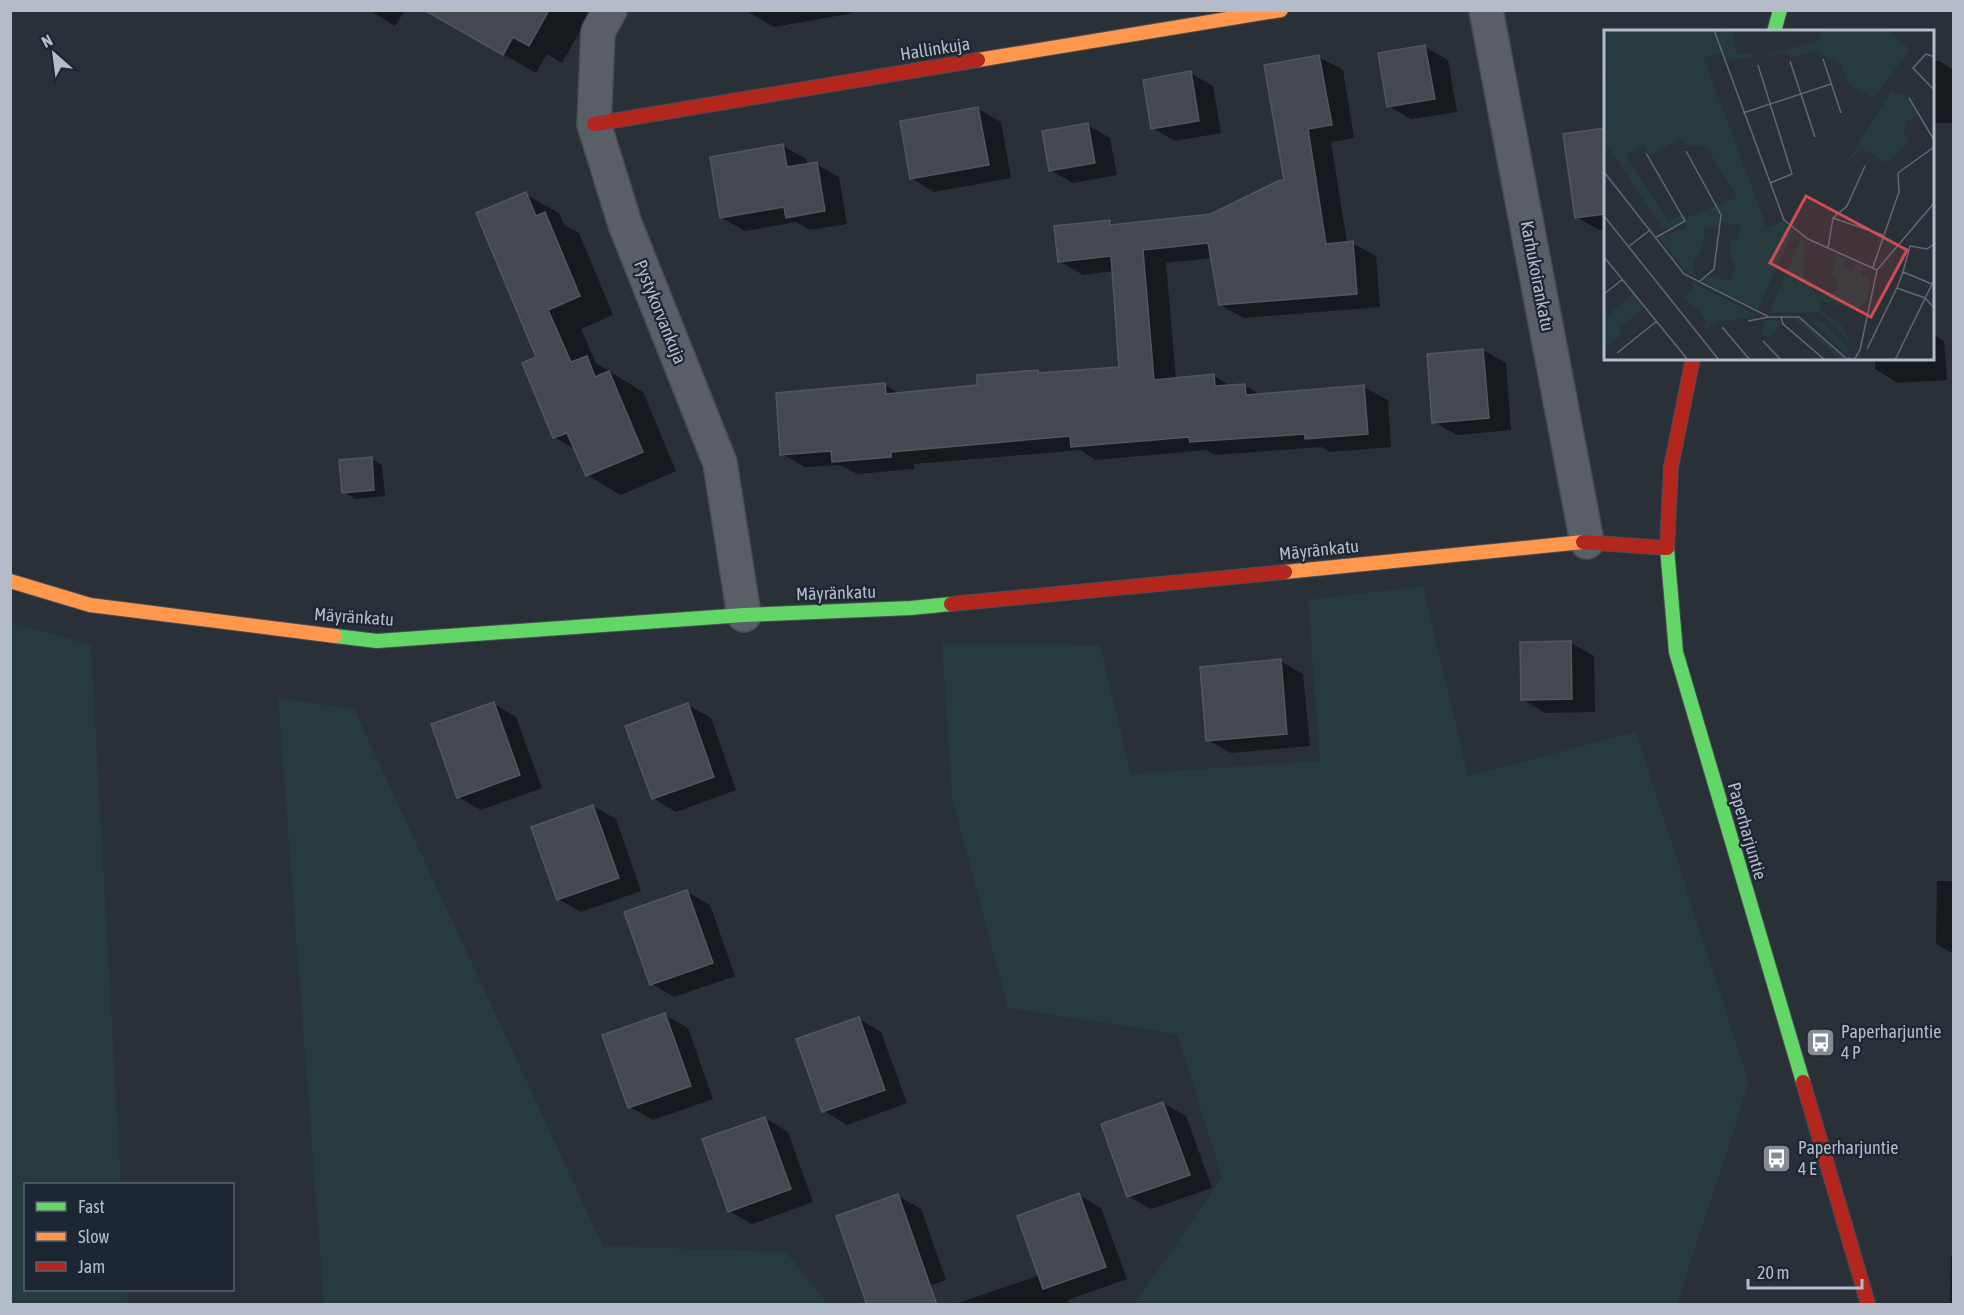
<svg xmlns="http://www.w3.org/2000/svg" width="1964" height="1315" viewBox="0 0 1964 1315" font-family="'Asap Condensed',sans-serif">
  <rect width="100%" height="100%" fill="#2a3038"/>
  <!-- green -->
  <g fill="#273a3e">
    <path d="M1423 586 1468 776 1636 732 1749 1083 1677 1304H1135L1222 1177 1177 1034 1008 1008 952 797 942 644 1100 645 1131 774 1320 761 1308 600Z"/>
    <path d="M10 622 91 645 121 1184H26V1290H127L128 1304H11Z"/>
    <path d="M278 698 354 709 603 1246 786 1252 828 1304H324Z"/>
  </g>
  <!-- shadow -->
  <g fill="#0007">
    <path d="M369 10H405L395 26Z"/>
    <path d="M426 10H592L562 63 547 54 536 73Z"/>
    <path d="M745 10H853V13L774 27Z"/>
    <path d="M1425 47 1448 60 1457 112 1411 119 1388 106Z"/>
    <path d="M1319 57 1343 70 1354 138 1331 142 1347 243H1352L1376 256 1380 307 1244 318 1220 305 1212 258 1166 263 1176 380 1214 376 1231 386 1244 385 1261 395 1364 387 1388 400 1391 447 1330 452 1321 447 1215 455 1206 450 1096 460 1080 450 914 464V469L857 474 840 465 805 467 782 454 885 385 900 394 979 386 1038 372 1042 374 1121 369 1113 271 1083 275 1059 261 1109 222 1115 225 1212 216 1286 181Z"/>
    <path d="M1932 61H1939L1954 70V123H1932Z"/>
    <path d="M1190 73 1213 86 1221 133 1175 141 1152 128Z"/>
    <path d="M978 109 1001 122 1011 178 934 192 911 178Z"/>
    <path d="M1087 125 1110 138 1117 175 1073 183 1050 170Z"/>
    <path d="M1606 130V230H1599L1576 217 1565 136Z"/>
    <path d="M783 146 806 159 807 166 816 164 839 177 847 224 810 230 796 222 745 231 722 218Z"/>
    <path d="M525 194 559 213 564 225 579 233 613 315 581 329 596 363 643 392 676 471 621 495 587 475 576 450 554 437 538 358Z"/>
    <path d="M1932 334 1944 341 1947 380 1898 383 1875 369V358H1932Z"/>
    <path d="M1483 350 1506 363 1511 430 1457 435 1434 422Z"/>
    <path d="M371 458 382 465 385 496 355 499 344 492Z"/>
    <path d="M1571 643 1594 656 1595 712 1545 713 1522 699Z"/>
    <path d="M1280 661 1303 674 1310 746 1231 753 1208 740Z"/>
    <path d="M494 704 516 717 542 788 481 810 458 797Z"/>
    <path d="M688 705 711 718 736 790 676 812 653 798Z"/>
    <path d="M593 806 616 819 641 891 581 912 558 899Z"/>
    <path d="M1937 881H1954V954L1936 944Z"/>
    <path d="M687 892 710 905 735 976 674 997 652 984Z"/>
    <path d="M665 1015 688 1028 713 1099 653 1120 630 1107Z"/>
    <path d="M858 1018 881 1032 907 1103 847 1125 824 1111Z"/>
    <path d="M1163 1103 1186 1116 1212 1188 1151 1209 1128 1196Z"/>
    <path d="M765 1118 788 1132 813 1202 752 1224 729 1211Z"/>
    <path d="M1079 1195 1101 1208 1127 1279 1068 1300 1069 1304H955L1040 1275Z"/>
    <path d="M898 1196 921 1209 946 1280 886 1301Z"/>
    <path d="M1951 1256H1954V1304H1950Z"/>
  </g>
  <!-- building -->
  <g fill="#444950" stroke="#52575f" stroke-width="1.5">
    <path d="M424 10H549L529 46 513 37 503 55Z"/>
    <path d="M1425 45 1435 99 1387 107 1378 53Z"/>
    <path d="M1319 55 1332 125 1308 129 1326 244 1353 241 1357 294 1219 305 1208 243 1143 250 1154 380 1214 374 1215 386 1245 384 1246 395 1364 385 1368 434 1305 439V434L1190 442 1189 437 1071 447 1070 436 891 452V457L832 462 831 451 780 455 776 393 885 383 886 394 977 385V375L1038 370V373L1119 367 1111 256 1058 262 1054 226 1110 220V225L1211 214 1278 181 1284 180 1264 65Z"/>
    <path d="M1191 71 1199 121 1151 129 1143 80Z"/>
    <path d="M978 107 989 165 910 179 900 121Z"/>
    <path d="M1088 123 1095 163 1049 171 1042 131Z"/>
    <path d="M1605 128V214L1575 218 1563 134Z"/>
    <path d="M783 144 787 167 817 162 825 211 786 218 784 207 720 218 710 157Z"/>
    <path d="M526 192 536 216 545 212 580 296 548 310 571 362 587 356 595 377 609 371 643 452 586 476 567 433 553 438 522 363 536 357 476 213Z"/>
    <path d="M1483 349 1489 418 1432 423 1427 354Z"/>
    <path d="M372 457 374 490 342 493 339 460Z"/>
    <path d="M1571 641 1572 699 1521 700 1520 642Z"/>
    <path d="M1281 659 1287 734 1206 741 1200 667Z"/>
    <path d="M494 702 520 775 457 798 431 724Z"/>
    <path d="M688 703 714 777 652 799 625 726Z"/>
    <path d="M593 805 619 878 557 900 531 827Z"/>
    <path d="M687 890 713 963 650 985 624 912Z"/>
    <path d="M665 1013 691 1086 628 1108 602 1035Z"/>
    <path d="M859 1017 885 1090 822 1112 796 1039Z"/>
    <path d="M1163 1102 1190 1175 1127 1197 1101 1124Z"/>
    <path d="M765 1117 791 1189 728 1212 702 1139Z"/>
    <path d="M1079 1193 1106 1267 1043 1289 1017 1216Z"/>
    <path d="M898 1194 937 1305H867L836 1216Z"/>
  </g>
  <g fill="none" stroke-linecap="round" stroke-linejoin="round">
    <defs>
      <g id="street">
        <path d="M610 10 598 32 594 124 625 224 720 463 744 615"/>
        <path d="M1486 10 1587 542"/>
      </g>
      <g id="fast">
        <path d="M1774 32 1780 10"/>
        <path d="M1667 548 1676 652 1803 1082"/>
        <path d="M335 636 377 641 744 615 911 608 951 604"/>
      </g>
      <g id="slow">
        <path d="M978 60 1281 10"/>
        <path d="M1285 572 1583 542"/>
        <path d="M10 581 90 605 335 636"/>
      </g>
      <g id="jam">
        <path d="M594 124 978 60"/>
        <path d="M1583 542 1667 548"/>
        <path d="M1667 548 1671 467 1693 358"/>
        <path d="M951 604 1285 572"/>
        <path d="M1803 1082 1868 1304"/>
      </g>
    </defs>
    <!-- street casing -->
    <use href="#street" stroke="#484c53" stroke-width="36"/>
    <!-- fast casing -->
    <use href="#fast" stroke="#484c53" stroke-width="16"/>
    <!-- slow casing -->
    <use href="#slow" stroke="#484c53" stroke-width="16"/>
    <!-- jam casing -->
    <use href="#jam" stroke="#484c53" stroke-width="16"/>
    <!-- street -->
    <use href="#street" stroke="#5a5e66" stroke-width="33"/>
    <!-- fast -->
    <use href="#fast" stroke="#63d668" stroke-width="14"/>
    <!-- slow -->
    <use href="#slow" stroke="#ff974d" stroke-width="14"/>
    <!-- jam -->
    <use href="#jam" stroke="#b3261e" stroke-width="14"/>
  </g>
  <!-- icons -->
  <defs>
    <symbol id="bus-square" viewBox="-11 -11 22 22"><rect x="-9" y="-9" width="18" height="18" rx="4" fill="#848b96" stroke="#1d2633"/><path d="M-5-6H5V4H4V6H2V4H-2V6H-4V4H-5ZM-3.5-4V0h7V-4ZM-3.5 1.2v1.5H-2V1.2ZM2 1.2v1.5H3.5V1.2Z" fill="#fff"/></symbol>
  </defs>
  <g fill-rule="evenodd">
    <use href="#bus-square" x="1804" y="1026" width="33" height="33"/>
    <use href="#bus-square" x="1760" y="1142" width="33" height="33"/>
  </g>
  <g text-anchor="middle" stroke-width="4.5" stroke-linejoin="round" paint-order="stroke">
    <!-- street labels -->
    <g font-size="18" fill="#b4bcc9" stroke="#1d2633">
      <text transform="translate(935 49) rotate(-9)" y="6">Hallinkuja</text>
      <text transform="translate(1537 276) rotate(79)" y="6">Karhukoirankatu</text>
      <text transform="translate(660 312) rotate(68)" y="6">Pystykorvankuja</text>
      <text transform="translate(1319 550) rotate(-6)" y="6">Mäyränkatu</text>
      <text transform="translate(836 593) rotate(-2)" y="6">Mäyränkatu</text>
      <text transform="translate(354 617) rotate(4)" y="6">Mäyränkatu</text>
      <text transform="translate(1747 831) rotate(74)" y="6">Paperharjuntie</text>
    </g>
    <!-- poi labels -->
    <g font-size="18" fill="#b4bcc9" stroke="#1d2633" text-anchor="start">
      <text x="1841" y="1038">Paperharjuntie<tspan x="1841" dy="21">4 P</tspan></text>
      <text x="1798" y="1154">Paperharjuntie<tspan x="1798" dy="21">4 E</tspan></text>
    </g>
  </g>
  <!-- overview -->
  <g transform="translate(1604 30)">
    <rect width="330" height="330" fill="#2a3038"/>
    <path d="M0 0H128L132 24 148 23 150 28 123 30 119 23 100 28 163 198 179 191 189 201 154 279 98 252 106 245 126 251 132 235 126 225 127 209 134 210 136 195 116 192 115 199 101 197 98 218 88 236 92 247 79 239 57 210 56 206 82 199 83 188 133 167 101 115 87 116 75 110 45 125 39 116 22 125 64 191 77 185 79 193 59 200 0 111V51L4 47 0 43ZM218 0H285L306 20 270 67 245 56 238 35 212 21 186 28 184 23 152 27 215 11ZM287 61 302 66 313 85 303 91 300 103 306 112 282 133 259 119 243 132ZM197 209 201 212 199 246 208 252 211 263 222 265 233 260 234 251 227 245 233 225 241 229 239 237 249 241 253 232 259 235 257 246 266 248 263 269 251 280 217 271 216 279 238 296 247 314 216 282 165 283ZM86 251 151 284 149 287 112 292 99 301 102 292 96 281 80 268 90 257ZM29 264 40 278 15 298 19 304 0 318V281L4 285ZM189 288 197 289 242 330H237ZM203 288 220 293 241 314 245 319 242 323ZM162 290H174L177 294 164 308 157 304Z" fill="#273a3e"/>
    <path fill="none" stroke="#616872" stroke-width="1.5" d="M110 0 180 190 204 209 273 240M330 27 322 24 309 38 330 60M219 29 237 83M186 31 211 107M154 35 188 144 166 153M305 68 330 110M139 83 227 54M82 121 117 185 110 239 95 252M42 123 81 191 51 208M0 142 80 244 165 287H195L244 330M0 186 115 330M229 188 279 205M24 217 46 200M224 218 229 188 243 176 261 136M0 227 84 330M269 237 295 162 294 143 330 117M299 242 306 216 323 219 330 214M293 258 299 242 328 254M0 264 19 249M177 287 179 294 221 330M144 291 165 287M118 297 146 330M159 311 177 330M263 319 293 258 321 268 330 278M13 323 53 291M244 328 250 330 256 320 273 240 330 173M291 330 330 250"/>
    <path fill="#ce4d50" fill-opacity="0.15" stroke="#ce4d50" stroke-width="3" d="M202 166 303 220 267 287 166 233Z"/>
    <rect width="330" height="330" fill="none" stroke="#b4bcc9" stroke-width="3"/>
  </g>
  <!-- border -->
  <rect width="1964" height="1315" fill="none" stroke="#b4bcc9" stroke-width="24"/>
  <!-- legend -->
  <rect x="24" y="1183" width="210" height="108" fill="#1d2633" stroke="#59626f" stroke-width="1.5"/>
  <rect x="36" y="1202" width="30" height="9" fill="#63d668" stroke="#59626f" stroke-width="1.5"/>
  <text x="78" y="1213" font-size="18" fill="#b4bcc9">Fast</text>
  <rect x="36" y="1232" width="30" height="9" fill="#ff974d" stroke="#59626f" stroke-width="1.5"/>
  <text x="78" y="1243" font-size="18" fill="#b4bcc9">Slow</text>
  <rect x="36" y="1262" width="30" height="9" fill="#b3261e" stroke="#59626f" stroke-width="1.5"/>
  <text x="78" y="1273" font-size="18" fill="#b4bcc9">Jam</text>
  <!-- north arrow -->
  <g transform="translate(54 54) rotate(332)" stroke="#1d2633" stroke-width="4.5" paint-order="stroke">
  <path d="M0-4.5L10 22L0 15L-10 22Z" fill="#b4bcc9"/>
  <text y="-9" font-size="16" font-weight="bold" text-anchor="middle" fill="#b4bcc9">N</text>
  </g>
  <!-- scale -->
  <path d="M1748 1279v9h114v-9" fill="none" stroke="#b4bcc9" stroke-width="3"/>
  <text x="1757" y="1279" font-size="18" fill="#b4bcc9" stroke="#1d2633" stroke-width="4.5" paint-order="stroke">20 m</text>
</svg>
